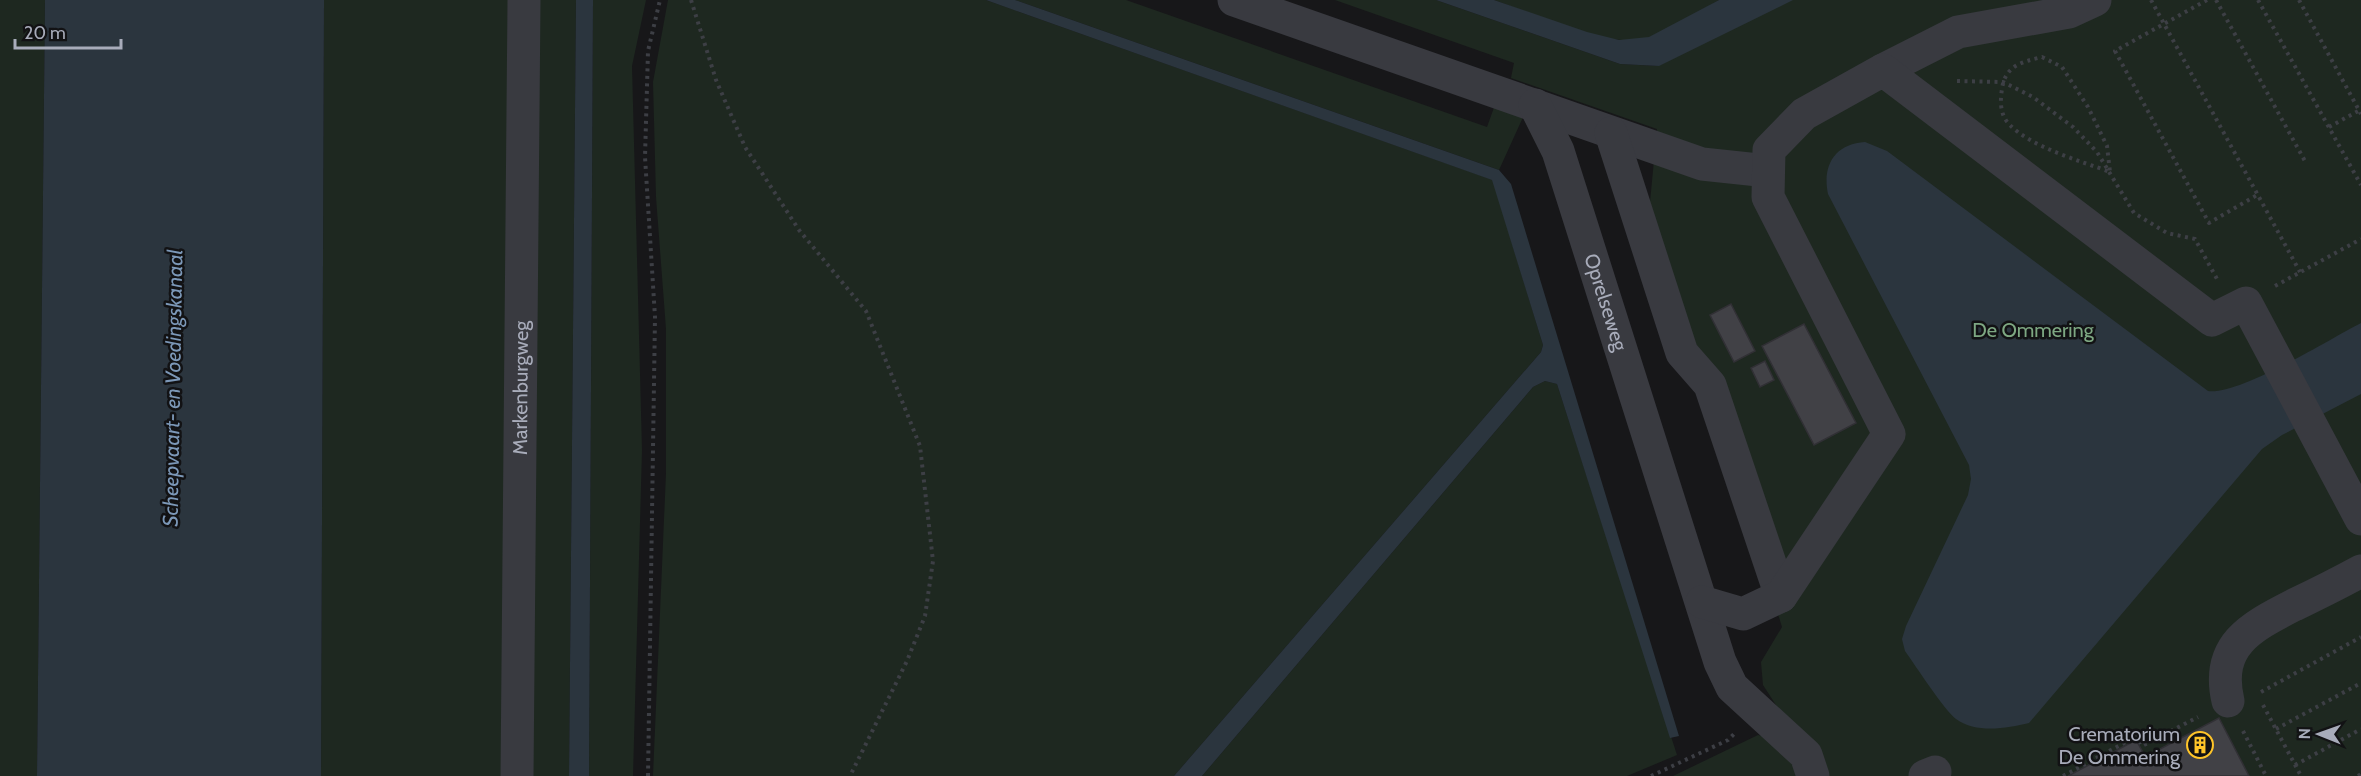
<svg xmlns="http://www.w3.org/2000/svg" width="2361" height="776" viewBox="0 0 2361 776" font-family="Cabin,sans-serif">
  <rect width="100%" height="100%" fill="#171719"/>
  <!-- green -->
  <g fill="#1e2820">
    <path d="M0 0H45L37 776H0Z"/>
    <path d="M324 0H508L504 776H321Z"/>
    <path d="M536 0H576L569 776H531Z"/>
    <path d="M593 0H646L632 66 642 450 633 776H589Z"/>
    <path d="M668 0H986L1493 180 1543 345 1541 352 1174 776H653L666 473V329L656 197 653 82Z"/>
    <path d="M1015 0H1126L1487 127 1496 102 1524 115 1499 170Z"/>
    <path d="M1335 0H1436L1620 64 1658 66 1765 0H2361V776H1822L1763 685 1761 662 1782 627 1650 202 1657 129 1511 78 1514 63Z"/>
    <path d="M1494 0H1719C1697 12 1674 29 1650 37 1607 51 1535 14 1494 0Z"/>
    <path d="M1545 381 1557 384 1677 755 1627 776H1202L1533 387Z"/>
    <path d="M1758 735 1772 738 1805 776H1673Z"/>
  </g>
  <!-- water -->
  <g fill="#2b353e">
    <path d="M45 0H324L321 776H37Z"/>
    <path d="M576 0H593L589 776H569Z"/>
    <path d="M986 0H1015L1499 170 1511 184 1679 736 1670 738 1557 384 1545 381 1533 387 1202 776H1174L1541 352 1543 345 1492 180Z"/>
    <path d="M1436 0H1494L1587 32 1619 40 1649 37 1719 0H1793L1659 66 1620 64Z"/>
    <path d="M1865 142 1887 151 2208 391C2240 395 2328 340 2361 323V394L2282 435 2262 449 2029 723C2007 728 1977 734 1956 719 1945 711 1915 665 1905 651L1902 639 1906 626 1968 495 1971 479 1969 465 1828 194C1822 165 1835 144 1865 142Z"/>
  </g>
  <!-- building -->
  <g fill="#414146" stroke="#313035" stroke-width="1.5">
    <path d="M1731 304 1755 351 1734 362 1710 315Z"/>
    <path d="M1804 324 1856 423 1814 445 1762 346Z"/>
    <path d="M1765 361 1774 380 1760 387 1751 368Z"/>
    <path d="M2219 718 2249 776H2068L2136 740 2149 763 2162 757 2158 750Z"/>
  </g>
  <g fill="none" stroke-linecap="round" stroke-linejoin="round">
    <!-- path -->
    <g stroke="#3d3f45" stroke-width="4" stroke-dasharray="3 4.5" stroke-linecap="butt">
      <path d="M691 0 716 80 745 147 799 230 866 311 920 446 933 561 925 616 907 661 850 776"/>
      <path d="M2151 0 2300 272"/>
      <path d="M2207 0 2115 51 2209 223 2257 195"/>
      <path d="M2216 0 2306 163"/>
      <path d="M2258 0 2361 185"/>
      <path d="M2299 0 2361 114"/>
      <path d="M2042 57 2062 67 2088 107 2107 146 2110 172C2081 161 2030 147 2009 124 2000 115 2000 101 2002 89 2005 66 2021 62 2042 57Z"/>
      <path d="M1957 81 2003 82 2033 97 2073 127 2097 152 2134 213 2167 233 2195 239 2217 279"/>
      <path d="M2329 127 2360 110"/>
      <path d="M2275 286 2361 239"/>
      <path d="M2261 692 2361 637"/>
      <path d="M2263 705 2301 776"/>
      <path d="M2276 729 2361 683"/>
      <path d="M2243 731 2266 776"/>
      <path d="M2295 765 2361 729"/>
      <path d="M648 776 655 317 645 157 648 51 660 0"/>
      <path d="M1651 776 1728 740 1734 734"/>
      <path d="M2063 776 2137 736 2142 746 2198 717"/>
      <path d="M2358 776 2361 774"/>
    </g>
    <!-- minor -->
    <g stroke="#393a40" stroke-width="33">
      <path d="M1234 0 1702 164 1768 171"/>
      <path d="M1883 70 1958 32 2069 12 2095 0"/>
      <path id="s1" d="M1535 105 1558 151 1720 662 1732 687 1806 755 1813 776"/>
      <path d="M1611 133 1682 353 1710 385 1781 596"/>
      <path d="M1702 602 1743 614 1781 596 1889 434 1768 197 1769 150 1804 114 1883 70 2212 320 2246 303 2361 519"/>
      <path d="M2228 701C2215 645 2251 627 2294 605 2317 594 2339 583 2361 571"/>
      <path id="s2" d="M517 776 524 0"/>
      <path d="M1925 776 1935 772"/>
    </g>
  </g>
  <!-- icons -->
  <defs>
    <symbol id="building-ring" viewBox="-11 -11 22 22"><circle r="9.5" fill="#121214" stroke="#ffc529" stroke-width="1.5"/><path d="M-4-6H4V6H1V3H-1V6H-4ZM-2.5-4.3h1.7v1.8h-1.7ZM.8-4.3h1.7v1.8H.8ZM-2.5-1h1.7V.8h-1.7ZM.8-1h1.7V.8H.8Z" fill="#ffc529"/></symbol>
  </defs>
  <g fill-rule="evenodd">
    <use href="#building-ring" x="2185" y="730" width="30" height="30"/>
  </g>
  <g text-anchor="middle" stroke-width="5" stroke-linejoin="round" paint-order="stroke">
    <!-- street labels -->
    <g font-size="20" fill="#a8acba" stroke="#121214">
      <text dy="7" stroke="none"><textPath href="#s1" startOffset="210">Oprelseweg</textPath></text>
      <text dy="7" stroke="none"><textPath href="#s2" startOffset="388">Markenburgweg</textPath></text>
    </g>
    <!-- park labels -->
    <g font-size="20" fill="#7da782" stroke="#121214">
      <text x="2033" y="337">De Ommering</text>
    </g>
    <!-- poi labels -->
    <g font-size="20" fill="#a8acba" stroke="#121214" text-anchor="end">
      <text x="2180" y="741">Crematorium<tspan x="2180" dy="23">De Ommering</tspan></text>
    </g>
    <!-- water labels -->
    <g font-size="21" font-style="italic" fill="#7c98b8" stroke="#121214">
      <text transform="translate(173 388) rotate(-89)" y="7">Scheepvaart- en Voedingskanaal</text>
    </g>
  </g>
  <!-- north arrow -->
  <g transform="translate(2319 734) rotate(271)" stroke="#121214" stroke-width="4.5" paint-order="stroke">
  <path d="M0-4.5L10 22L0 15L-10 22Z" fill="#a8acba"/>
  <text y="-9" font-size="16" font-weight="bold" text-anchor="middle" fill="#a8acba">N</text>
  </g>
  <!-- scale -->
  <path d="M15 39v9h106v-9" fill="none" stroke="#a8acba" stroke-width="3"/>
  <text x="24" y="39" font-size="18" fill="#a8acba" stroke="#121214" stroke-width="4.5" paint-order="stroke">20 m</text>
</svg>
